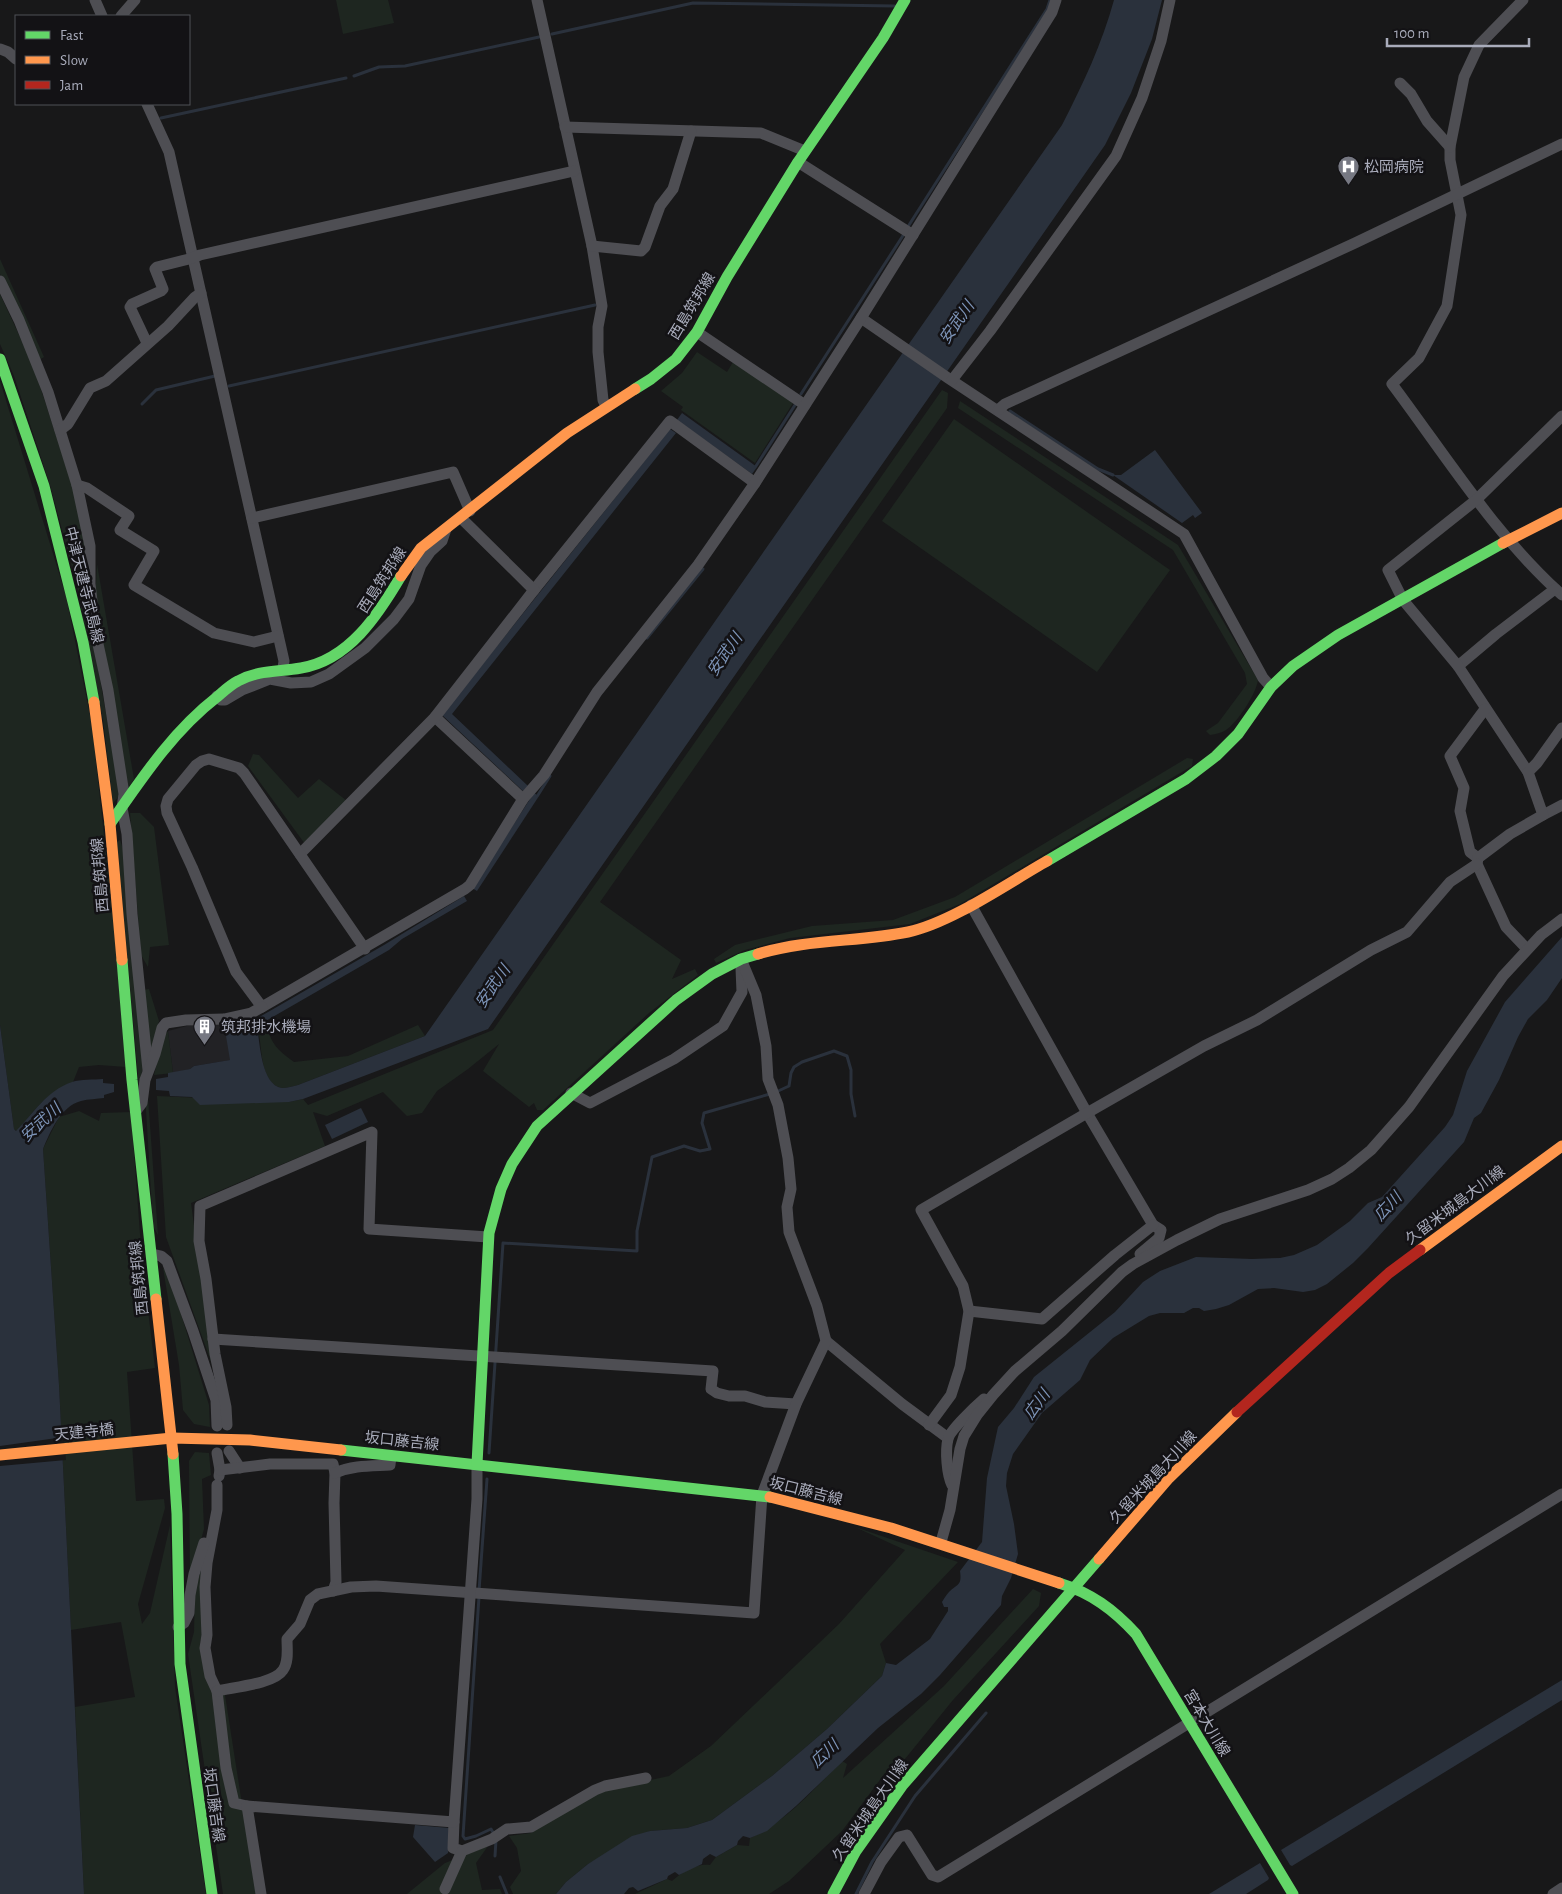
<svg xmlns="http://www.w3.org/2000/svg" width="1562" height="1894" viewBox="0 0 1562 1894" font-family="'Alegreya Sans','Noto Sans JP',sans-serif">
  <rect width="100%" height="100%" fill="#181819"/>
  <!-- built -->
  <path fill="#222225" d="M224 1022 231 1060 194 1066 190 1069 173 1073 168 1031 198 1023Z"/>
  <!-- green -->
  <g fill="#1e2620">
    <path d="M336 0H388L394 23 343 34Z"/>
    <path d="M0 259 44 357 39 360 0 274Z"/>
    <path d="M0 294 33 365 73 487 87 547V604L120 795 113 803 103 720 77 586 50 485 14 376 0 344Z"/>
    <path d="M697 352 727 372 733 362 793 403 755 463 681 410 683 407 661 391 682 373Z"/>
    <path d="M0 381 66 596 92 725 114 927 126 1067 99 1065 79 1067 73 1082C45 1094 36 1109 17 1131L14 1129 0 1025Z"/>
    <path d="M942 390 948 393 947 408 600 902 681 960 672 979 695 969 698 975 649 1013 543 1110H537L534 1103 529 1107 483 1071 499 1044 468 1069 437 1091 422 1113 407 1116 383 1092 327 1116 313 1112 325 1146 191 1203 213 1367 166 1237 157 1096 289 1102 303 1099 308 1105 493 1030Z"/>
    <path d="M960 401 1178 545 1258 680C1256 694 1238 722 1226 730 1221 733 1216 734 1210 735L1206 731 1218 723 1247 684 1245 673 1173 550 958 408Z"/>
    <path d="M954 419 1170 570 1097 672 882 521Z"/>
    <path d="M97 564 134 779 127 790 95 603Z"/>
    <path d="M253 754 259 755 298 798 319 779 347 801 305 844 248 766Z"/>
    <path d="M1187 758 1193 759 1192 766 960 904 910 924 790 938 745 950 716 963 714 959 735 945 812 926 893 920 955 897Z"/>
    <path d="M130 813H140L154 827 169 945 150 947 148 967 141 955Z"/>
    <path d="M120 840 125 855 143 1067 139 1087 117 842Z"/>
    <path d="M149 989 159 1021 150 1053 143 990Z"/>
    <path d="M418 1025 425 1036 298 1085C293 1086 287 1088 282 1088 261 1084 262 1051 259 1034L269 1033C273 1047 283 1054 294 1062L348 1056Z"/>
    <path d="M168 1031 173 1073 154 1075 163 1038Z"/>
    <path d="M147 1084 158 1235 153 1226 145 1093Z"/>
    <path d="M79 1111 99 1121 101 1113 131 1112 142 1261 155 1368 127 1372 136 1501 164 1499 165 1508 138 1604 142 1624 150 1613 170 1525 175 1687 206 1894H84L75 1707 135 1697 121 1622 71 1630 59 1385 43 1149 59 1117Z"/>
    <path d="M163 1268 169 1275 209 1405 210 1427 194 1424 183 1410 179 1365Z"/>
    <path d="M195 1452 209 1453 211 1475 202 1479 204 1529 190 1581 189 1461Z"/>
    <path d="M855 1527 958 1562 880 1644 886 1663 882 1676 827 1729 772 1776 712 1820 687 1828 650 1831 588 1864 566 1882 556 1894H513L510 1887 521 1871 517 1848 509 1836 531 1833 600 1791 669 1776 711 1746 839 1624 905 1550Z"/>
    <path d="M202 1566 205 1624 200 1643 211 1691 225 1695 256 1894H223L188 1654 194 1632 195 1590Z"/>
    <path d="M1033 1589 1041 1593 1039 1606 953 1700 896 1770 885 1773 842 1831 789 1881 769 1894H635L667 1879 672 1881C682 1872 697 1863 710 1865L716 1857 737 1845 749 1846 750 1838C786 1822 814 1789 842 1761L847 1764 843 1778 944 1686Z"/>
    <path d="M488 1846 476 1863 482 1890 500 1889 502 1894H407L445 1863Z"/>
  </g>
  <!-- water -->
  <g fill="#2a313c">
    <path d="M1114 0H1162L1152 39 1131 93 1105 145 488 1029 303 1099 289 1102 200 1105 192 1097 170 1096 169 1091 156 1090V1079L168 1077V1073L190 1069 194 1066 230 1060 224 1024 256 1019 384 945 464 896 467 901 402 939 389 950 257 1026C260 1043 261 1085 282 1088 287 1088 293 1086 298 1085L425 1036 1062 125C1083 84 1102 44 1114 0Z"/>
    <path d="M682 413 757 467 752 474 677 420Z"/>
    <path d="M670 429 676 433 452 714 528 786 523 791 442 715Z"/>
    <path d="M1155 450 1202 513 1195 518 1193 515 1182 523 1113 475H1121Z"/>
    <path d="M534 793 539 796 477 891 472 888Z"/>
    <path d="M1562 937V978L1547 1000 1528 1019 1518 1037 1499 1080 1481 1113 1474 1118 1464 1142 1368 1248 1353 1263 1327 1284 1315 1290 1303 1292 1274 1288 1258 1289 1229 1305 1216 1309 1204 1311 1199 1308H1193L1184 1313H1160L1149 1316 1113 1338 1090 1360 1080 1380 1042 1413 1013 1454 1007 1473 1006 1486 1014 1524 1018 1554 1011 1578 1002 1596 1001 1605 940 1675 921 1694 878 1728 796 1806 767 1831 750 1838 743 1836 738 1841 737 1845 716 1857 710 1854 703 1859 702 1864 679 1875 675 1872 668 1876 667 1879 638 1891 633 1887 629 1888 624 1894H556L566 1882 588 1864 632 1836 650 1831 687 1828 712 1820 772 1776 827 1729 882 1676 886 1663 896 1665 930 1639 948 1611V1607H944L942 1602C944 1599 946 1595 949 1592 958 1583 962 1586 960 1571L982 1542 987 1478 998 1427 1014 1408 1034 1377 1115 1312 1143 1282 1160 1271 1196 1257 1252 1259 1280 1258 1294 1255 1317 1245 1350 1221 1368 1203 1382 1197 1445 1127 1453 1115 1467 1071 1505 1002Z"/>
    <path d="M0 1025 14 1129 16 1131C34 1113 46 1091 72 1082 81 1079 93 1080 103 1079V1083L114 1084V1092L104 1095V1098C97 1099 88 1099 81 1101 61 1106 50 1132 43 1149L59 1385 84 1894H0Z"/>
    <path d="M361 1108 368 1122 332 1139 325 1125Z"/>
    <path d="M1562 1680V1700L1292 1866 1290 1865 1281 1850Z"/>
    <path d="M415 1825 449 1828 448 1853 435 1862 413 1837Z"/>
    <path d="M1260 1863 1269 1878 1268 1880 1246 1894H1209Z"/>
  </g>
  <!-- pier -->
  <path fill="#181819" d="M64 1437 66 1460 0 1466V1446Z"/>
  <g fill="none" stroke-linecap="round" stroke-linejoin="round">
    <!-- stream -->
    <g stroke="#2a313c" stroke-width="3">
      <path d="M552 34 693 3 895 6"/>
      <path d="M354 76 379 67 405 66 539 37"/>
      <path d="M161 118 346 78"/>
      <path d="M909 225 1047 9 1050 0"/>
      <path d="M229 386 595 305"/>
      <path d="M801 394 904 234"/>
      <path d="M142 404 156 390 215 376"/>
      <path d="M1010 411 1098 469 1113 475"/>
      <path d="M756 466 795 405"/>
      <path d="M647 638 703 569"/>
      <path d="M538 795 550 776"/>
      <path d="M776 1092 789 1086 791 1073 794 1067 802 1062 834 1051 847 1056 851 1070V1094L855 1116"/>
      <path d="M489 1453 503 1243 637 1251V1231L652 1157 684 1146 700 1151 710 1149 702 1123 704 1113 770 1094"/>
      <path d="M479 1591 487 1479"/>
      <path d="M479 1597 463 1836 465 1839 476 1836 491 1829 494 1834"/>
      <path d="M495 1856 496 1840"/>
      <path d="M500 1877 507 1894"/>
      <path d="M856 1894 872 1862 915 1796 986 1713"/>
    </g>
    <!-- street -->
    <g stroke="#4e4e53" stroke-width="11">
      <path d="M95 0 102 16"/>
      <path d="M537 0 592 246 602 306 598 327V352L603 400 606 406"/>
      <path d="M1523 0 1479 45 1464 77 1450 147V160L1461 215 1447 306 1419 358 1392 384C1446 456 1495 535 1562 595"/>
      <path d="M121 16 135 0"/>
      <path d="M0 49 8 52 16 59"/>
      <path d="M1400 83 1411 94 1427 121 1450 147"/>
      <path d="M147 104 169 152 284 661 283 668"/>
      <path d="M565 127 761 133 805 151"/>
      <path d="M798 162 913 235"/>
      <path d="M592 246 641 251 645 247 660 206 673 189 691 131"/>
      <path d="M0 281 19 320 48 392 77 485 90 546V584L96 635 108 690 124 794 122 808 127 834 132 914 148 1070"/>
      <path d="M861 318 948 378 1184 534 1263 678 1271 687"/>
      <path d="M697 332 805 405"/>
      <path d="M147 343 130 307 132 304 161 291 163 289 155 269 157 267 189 259 200 255 574 171"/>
      <path d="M952 380 990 331 1116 156 1142 98 1161 41 1170 0"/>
      <path d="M998 410 1005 404 1355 243 1562 144"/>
      <path d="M60 430 68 424 90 388 106 381 168 326 195 297 201 293"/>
      <path d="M77 485 87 488 129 516 120 530 154 551 134 585 214 633 254 642 278 636"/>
      <path d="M252 518 453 472 470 511"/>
      <path d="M534 590 670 421 755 483"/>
      <path d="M1458 666 1496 634 1555 589"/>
      <path d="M217 696 221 700H225L242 690 270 679 291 683 311 682 329 674 365 648 394 619 409 599 421 565 430 552 442 541 446 529"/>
      <path d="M435 717 523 799"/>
      <path d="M1528 772 1458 666 1403 600 1388 570 1476 500 1562 416"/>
      <path d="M1543 815 1562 805"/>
      <path d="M300 854 435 717 534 590 461 518"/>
      <path d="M1478 858 1470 852 1460 811 1464 788 1450 756 1485 709"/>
      <path d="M971 905 1087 1113 1153 1225 1161 1230 1159 1238 1140 1254"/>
      <path d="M365 949 244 773 239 768 209 759 202 761 196 765 168 799 166 806 167 813 192 867 236 972 262 1007 465 889 470 885 523 799 544 775 597 692 698 565 755 483 861 318 1052 12 1056 0"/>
      <path d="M1527 949 1506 927 1477 864 1478 858 1510 834 1543 815 1528 772 1537 763 1562 728"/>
      <path d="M571 1093 590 1103 674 1059 723 1026 742 992 741 968"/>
      <path d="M136 1111 142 1103 145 1080 155 1054 162 1028 166 1023 186 1020 224 1019 251 1013 262 1007"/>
      <path d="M152 1254 161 1256 167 1261 193 1331 216 1400 217 1426"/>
      <path d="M969 1311 1042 1319 1115 1255 1153 1225"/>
      <path d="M213 1339 713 1371 711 1389 717 1393 729 1396H745L765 1402 796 1404"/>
      <path d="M826 1341 902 1404 948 1438"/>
      <path d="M227 1425 226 1407 215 1354 206 1279 199 1241 200 1206 372 1132 369 1229 488 1237"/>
      <path d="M929 1425 951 1395 960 1367 969 1311 963 1286 921 1210 1087 1113 1204 1046 1257 1020 1371 950 1407 932 1450 882 1477 864"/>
      <path d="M229 1451 240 1468"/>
      <path d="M217 1453 220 1470 219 1476"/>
      <path d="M220 1470 270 1464H333L335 1473 334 1503 336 1582 333 1591"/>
      <path d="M335 1473C353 1465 371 1466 390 1465L391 1456"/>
      <path d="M217 1485V1510L207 1563 205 1587 207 1635 205 1648 210 1676 217 1691 226 1768 234 1803 247 1806"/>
      <path d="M952 1485C947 1475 945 1451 948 1439 950 1430 976 1406 984 1399"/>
      <path d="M941 1542 950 1510 960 1449 964 1436 977 1415 993 1395 1015 1371 1062 1331 1122 1272 1133 1264 1177 1240 1220 1219 1308 1190 1332 1179 1349 1168 1371 1150 1409 1107 1503 976 1541 935 1562 919"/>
      <path d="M178 1627 184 1623 189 1613 190 1595 194 1574 204 1543"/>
      <path d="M217 1691C234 1687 274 1684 283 1670 289 1662 287 1649 287 1639L300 1624 310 1600 318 1594 351 1587 376 1586 754 1613 762 1495 796 1404 826 1341 817 1306 789 1232 787 1207 791 1189 788 1158 778 1105 768 1079 766 1046 756 995 741 959"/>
      <path d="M454 1822 453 1848 462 1851"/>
      <path d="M445 1889 462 1851 492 1839 507 1829 531 1827 595 1790 605 1786 646 1778"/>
      <path d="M261 1894 247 1806 454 1822 477 1499V1464"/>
      <path d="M864 1894 881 1862 899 1837 907 1835 932 1875 938 1877 1562 1494"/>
      <path d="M1553 1894 1562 1888"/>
    </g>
    <!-- fast -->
    <g stroke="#63d668" stroke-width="11">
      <path d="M0 359 44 486 83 642 94 702"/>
      <path d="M635 389 651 379 676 359 697 332 727 277 798 162 883 38 905 0"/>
      <path d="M110 824C142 778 173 731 217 697 224 691 230 685 238 681 258 670 279 672 301 668 349 660 378 615 401 576"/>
      <path d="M1047 861 1186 779 1216 756 1238 734 1271 687 1293 666 1338 635 1503 543"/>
      <path d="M122 960 132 1080 156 1299"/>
      <path d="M341 1450 770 1497"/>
      <path d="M173 1454 177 1514 180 1664 212 1894"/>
      <path d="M477 1464 489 1233 501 1189 512 1164 537 1126 676 1000 712 974 741 959 758 954"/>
      <path d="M1059 1583C1091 1593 1113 1609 1136 1634L1293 1894"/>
      <path d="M833 1894 856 1851 902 1786 1099 1559"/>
    </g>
    <!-- slow -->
    <g stroke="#ff974d" stroke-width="11">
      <path d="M1503 543 1562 513"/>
      <path d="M401 576 421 548 567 433 635 389"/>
      <path d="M94 702 110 824 122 960"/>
      <path d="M758 954C807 939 859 942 908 932 951 923 1008 883 1047 861"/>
      <path d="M1420 1250 1562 1146"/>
      <path d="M156 1299 173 1454"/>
      <path d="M0 1455 172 1438 250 1440 341 1450"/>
      <path d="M770 1497 891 1528 1059 1583"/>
      <path d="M1099 1559 1169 1478 1237 1412"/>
    </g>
    <!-- jam -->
    <path stroke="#b3261e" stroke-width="11" d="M1237 1412 1389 1273 1420 1250"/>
  </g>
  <!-- icons -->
  <defs>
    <symbol id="hospital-pin" viewBox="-11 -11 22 30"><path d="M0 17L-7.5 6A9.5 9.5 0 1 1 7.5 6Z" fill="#767882" stroke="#131215"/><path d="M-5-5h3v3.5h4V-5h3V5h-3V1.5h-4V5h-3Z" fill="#fff"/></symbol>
    <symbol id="building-pin" viewBox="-11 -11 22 30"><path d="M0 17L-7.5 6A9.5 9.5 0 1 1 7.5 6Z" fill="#767882" stroke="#131215"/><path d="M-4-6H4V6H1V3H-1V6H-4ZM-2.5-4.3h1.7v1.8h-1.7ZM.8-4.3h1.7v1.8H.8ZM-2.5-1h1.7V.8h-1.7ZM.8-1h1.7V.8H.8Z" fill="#fff"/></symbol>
  </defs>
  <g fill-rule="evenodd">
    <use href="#hospital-pin" x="1336" y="154" width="25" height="34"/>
    <use href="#building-pin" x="192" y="1014" width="25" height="34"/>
  </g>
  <g text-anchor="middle" stroke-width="5" stroke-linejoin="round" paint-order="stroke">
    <!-- poi labels -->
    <g font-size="15" fill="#a9acbb" stroke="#131215" text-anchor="start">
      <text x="1364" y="172">松岡病院</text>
      <text x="221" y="1032">筑邦排水機場</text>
    </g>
    <!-- street labels -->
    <g font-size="15" fill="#a9acbb" stroke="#131215">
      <text transform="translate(692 306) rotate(-59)" y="5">西島筑邦線</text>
      <text transform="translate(382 580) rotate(-57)" y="5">西島筑邦線</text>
      <text transform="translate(84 585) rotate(76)" y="5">中津天建寺武島線</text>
      <text transform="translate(100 875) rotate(-95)" y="5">西島筑邦線</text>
      <text transform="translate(1455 1205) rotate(-37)" y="5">久留米城島大川線</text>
      <text transform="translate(139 1278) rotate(-96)" y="5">西島筑邦線</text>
      <text transform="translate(84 1432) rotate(-6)" y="5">天建寺橋</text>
      <text transform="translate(402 1441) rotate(6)" y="5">坂口藤吉線</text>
      <text transform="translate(1153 1477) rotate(-47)" y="5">久留米城島大川線</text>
      <text transform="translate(806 1491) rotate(14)" y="5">坂口藤吉線</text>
      <text transform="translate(1207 1723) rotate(59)" y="5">宮本大川線</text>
      <text transform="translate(214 1805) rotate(82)" y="5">坂口藤吉線</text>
      <text transform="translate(870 1810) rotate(-55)" y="5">久留米城島大川線</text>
    </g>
    <!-- water labels -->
    <g font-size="16" font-style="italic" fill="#7d94b8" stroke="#131215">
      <text transform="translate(956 322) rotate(-55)" y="6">安武川</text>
      <text transform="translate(724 654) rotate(-55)" y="6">安武川</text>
      <text transform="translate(492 986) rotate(-55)" y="6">安武川</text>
      <text transform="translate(40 1122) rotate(-42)" y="6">安武川</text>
      <text transform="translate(1387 1206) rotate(-47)" y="6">広川</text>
      <text transform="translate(1036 1404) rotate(-53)" y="6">広川</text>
      <text transform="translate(824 1753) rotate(-43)" y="6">広川</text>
    </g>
  </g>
  <!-- legend -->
  <rect x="15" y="15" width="175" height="90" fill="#131215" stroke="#4f5057"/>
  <rect x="25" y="31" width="25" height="8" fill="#63d668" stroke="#4f5057"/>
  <text x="60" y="40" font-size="15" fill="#a9acbb">Fast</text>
  <rect x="25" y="56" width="25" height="8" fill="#ff974d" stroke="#4f5057"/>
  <text x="60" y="65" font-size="15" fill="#a9acbb">Slow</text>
  <rect x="25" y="81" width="25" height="8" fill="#b3261e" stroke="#4f5057"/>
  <text x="60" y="90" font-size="15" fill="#a9acbb">Jam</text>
  <!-- scale -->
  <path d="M1387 38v8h142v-8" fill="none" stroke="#a9acbb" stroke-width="2.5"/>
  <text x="1394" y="38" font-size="15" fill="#a9acbb" stroke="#131215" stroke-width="4" paint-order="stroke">100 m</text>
</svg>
